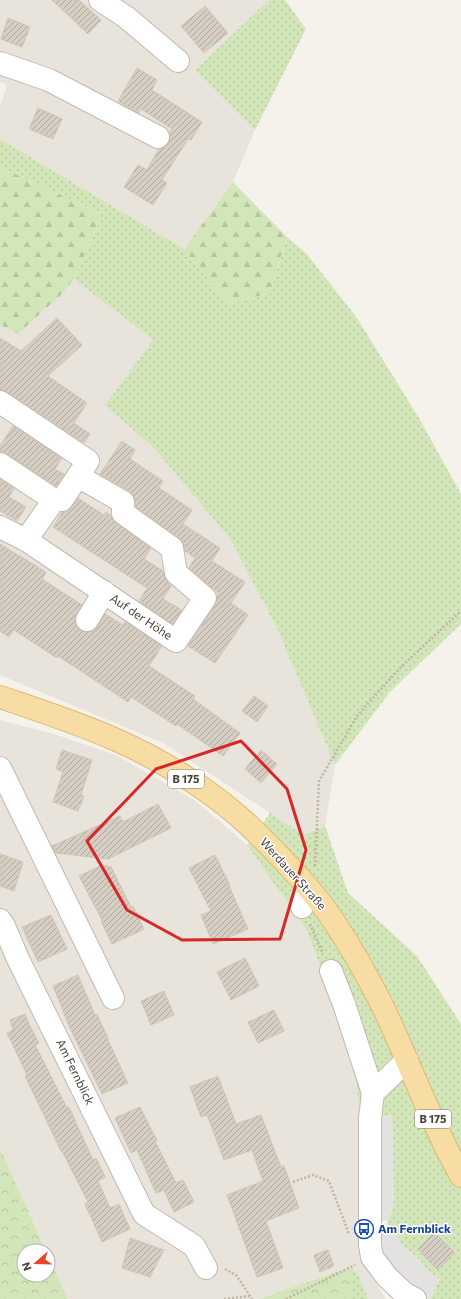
<svg xmlns="http://www.w3.org/2000/svg" width="461" height="1299" viewBox="0 0 461 1299" font-family="Commissioner,sans-serif">
  <defs>
    <pattern id="grass-dots" width="8" height="8" patternUnits="userSpaceOnUse"><rect width="8" height="8" fill="#d3e6b9"/><path d="M2 2h.1M6 6h.1" fill="none" stroke="#b7c6a0" stroke-width="1.8" stroke-linecap="round"/></pattern>
    <pattern id="forest-firs" width="22" height="20" patternUnits="userSpaceOnUse"><rect width="22" height="20" fill="#d3e6b9"/><path d="M5 1l3.5 6h-7zM16 11l3.5 6h-7z" fill="#b7c6a0"/></pattern>
    <pattern id="park-crowns" width="20" height="18" patternUnits="userSpaceOnUse"><rect width="20" height="18" fill="#d3e6b9"/><path d="M2 6a3 3 0 1 1 6 0M12 15a3 3 0 1 1 6 0" fill="none" stroke="#b7c6a0"/></pattern>
    <pattern id="building-hatch" width="6" height="6" patternUnits="userSpaceOnUse"><rect width="6" height="6" fill="#d6cec2"/><path d="M-1 1l2-2M0 6l6-6M5 7l2-2" fill="none" stroke="#b0a99f"/></pattern>
  </defs>
  <rect width="100%" height="100%" fill="#f5f2ec"/>
  <!-- residential -->
  <g fill="#e9e4db">
    <path d="M0 0H269L195 70 255 130 233 182 184 249 0 139V107L7 85 0 82Z"/>
    <path d="M74 279 153 340 106 405 153 447 231 540 278 631 335 765 325 826 304 835 163 743 0 675V325L18 334 63 293Z"/>
    <path d="M0 720 54 734 116 755 193 799 247 845 307 931 353 1054 359 1106 363 1238 369 1272 386 1299H368L359 1276 351 1267 258 1299H68L48 1255V1251H46L0 1148Z"/>
  </g>
  <!-- grass -->
  <g fill="url(#grass-dots)">
    <path d="M269 0H285L306 29 255 130 195 70Z"/>
    <path d="M0 139 184 249 228 304 270 293 287 237 306 253 357 318 419 418 461 494V624L390 692 335 765 278 631 231 540 153 447 105 405 153 340 74 279 103 214 0 167Z"/>
    <path d="M270 813 304 835 325 826 348 893 417 956 461 1024V1299H430L440 1279 428 1271 420 1260 400 1243 396 1230 386 1231 388 1220 394 1206 392 1115 370 1118 359 1106 353 1054 307 931 247 845Z"/>
    <path d="M351 1267 359 1276 368 1299H351Z"/>
  </g>
  <!-- forest -->
  <g fill="url(#forest-firs)">
    <path d="M0 167 103 214 74 279 63 293 18 334 0 325Z"/>
    <path d="M233 182 287 237 270 293 228 304 184 249Z"/>
  </g>
  <!-- park -->
  <g fill="url(#park-crowns)">
    <path d="M0 1148 46 1251H24V1275H48V1255L68 1299H0Z"/>
    <path d="M351 1267V1299H258Z"/>
  </g>
  <!-- parking -->
  <g fill="#e4e2e0">
    <path d="M392 1115 394 1206 388 1220 370 1223V1118Z"/>
    <path d="M396 1230 400 1243 420 1260 428 1271 440 1279 430 1299H415L405 1294 370 1234Z"/>
  </g>
  <!-- building -->
  <g fill="url(#building-hatch)" stroke="#d0c5b6">
    <path d="M52 0H79L101 20 88 34Z"/>
    <path d="M205 6 228 33 204 53 181 26Z"/>
    <path d="M8 18 30 27 22 47 1 39Z"/>
    <path d="M137 68 157 80 152 90 202 122 191 140 188 139 162 180 167 183 153 205 124 187 138 165 147 170 159 149 165 147 169 143 170 137 169 133 172 129 141 109 139 113 118 101Z"/>
    <path d="M38 108 62 119 53 139 29 129Z"/>
    <path d="M57 318 82 345 48 376 87 403 74 423 90 434 84 443 7 392 0 390V338L21 351Z"/>
    <path d="M13 426 62 458 55 469 64 474 56 486 7 454 0 452V446Z"/>
    <path d="M122 441 135 450 130 459 163 481 159 488 192 510 183 524 220 548 212 561 245 582 231 603 248 615 215 663 188 646 215 605 218 593 189 568 195 558 185 551 183 542 179 538 136 507 134 496 130 491 100 474Z"/>
    <path d="M0 479 14 488 9 497 26 507 17 521 0 511Z"/>
    <path d="M78 498 104 515 106 512 111 516 116 523 151 548 144 559 163 571 168 582 171 586 163 599 182 610 173 624 139 601 147 588 53 527 62 512 68 511Z"/>
    <path d="M0 544 46 572 42 579 82 605 76 614 75 619 76 626 80 630 86 632 93 631 98 626 105 614 123 625 125 622 162 646 149 666 195 696 193 699 240 733 223 756 177 724 176 726 131 697 128 702 58 656 57 658 14 630 9 637 0 631Z"/>
    <path d="M254 696 268 706 257 722 242 711Z"/>
    <path d="M62 750 92 760 81 795 84 796 78 811 53 802 63 772 56 769Z"/>
    <path d="M261 750 277 764 261 783 245 769Z"/>
    <path d="M158 804 171 828 108 859 56 853 52 846 120 816 123 822Z"/>
    <path d="M0 854 23 862 14 891 0 886Z"/>
    <path d="M215 855 230 885 229 886 248 929 213 944 201 915 211 911 189 868Z"/>
    <path d="M102 865 111 867 131 907 133 906 144 929 112 944 101 921 102 920 79 876Z"/>
    <path d="M51 915 67 949 38 962 22 927Z"/>
    <path d="M245 958 259 986 231 1000 217 972Z"/>
    <path d="M78 975 95 1015 97 1014 108 1038H107L128 1083 102 1094 69 1026 53 986Z"/>
    <path d="M164 991 174 1015 151 1025 141 1001Z"/>
    <path d="M274 1010 284 1031 258 1043 248 1022Z"/>
    <path d="M25 1014 30 1026 39 1043 35 1045 67 1108 69 1107 93 1160 96 1158 105 1177 98 1181 110 1208 119 1204 130 1229 102 1242 85 1204 88 1202 62 1151H61L25 1076 27 1075 7 1033 13 1030 10 1020Z"/>
    <path d="M218 1076 236 1124 261 1115 281 1167 284 1166 299 1208 266 1221 283 1268 257 1277 227 1195 263 1181 252 1150 224 1160 207 1115 201 1117 190 1087Z"/>
    <path d="M140 1107 157 1140 155 1141 176 1183 183 1180 194 1202 174 1212 164 1190 156 1193 137 1150 131 1153 115 1118Z"/>
    <path d="M434 1232 455 1253 438 1270 418 1249Z"/>
    <path d="M130 1238 164 1250 150 1277 122 1268Z"/>
    <path d="M328 1250 334 1266 320 1272 314 1255Z"/>
  </g>
  <g fill="none" stroke-linecap="round" stroke-linejoin="round">
    <defs>
      <g id="minor">
        <path d="M100 0 126 17 178 61"/>
        <path d="M0 63 49 80 158 137"/>
        <path d="M0 402 88 461 78 476 123 502V513L172 548 176 573 205 598 176 641 26 540 0 527"/>
        <path d="M0 464 54 500"/>
        <path d="M26 540 54 500H62L78 476"/>
        <path d="M87 620 104 592"/>
        <path d="M0 768 113 998"/>
        <path d="M302 907 308 888"/>
        <path d="M0 920 4 926 18 959 144 1214 194 1246 206 1268"/>
        <path d="M331 971 344 1004 373 1093"/>
        <path d="M407 1060 373 1093 370 1118V1245L372 1257 387 1277 405 1294 415 1299"/>
      </g>
      <path id="major" d="M0 697C38 710 75 722 112 738 154 756 201 784 236 814 258 833 277 853 296 874 309 888 322 904 333 920 351 947 367 975 382 1005 409 1061 430 1121 461 1176"/>
    </defs>
    <!-- minor casing -->
    <use href="#minor" stroke="#c0b9af" stroke-width="24"/>
    <!-- major casing -->
    <use href="#major" stroke="#dcb973" stroke-width="24"/>
    <!-- path -->
    <g stroke="#c1b5a2" stroke-width="2.5" stroke-dasharray="2 2" stroke-linecap="butt">
      <path d="M315 866 319 781 357 716 399 669 461 611"/>
      <path d="M310 924 323 954"/>
      <path d="M293 1182 313 1175 329 1181 349 1234"/>
      <path d="M225 1269 236 1275 252 1299"/>
      <path d="M224 1299 250 1296"/>
      <path d="M286 1299 355 1265"/>
    </g>
    <!-- minor -->
    <use href="#minor" stroke="#fff" stroke-width="22"/>
    <!-- major -->
    <use href="#major" stroke="#f7dca3" stroke-width="22"/>
  </g>
  <!-- marked area -->
  <path fill="none" stroke="#d62828" stroke-width="3" stroke-linejoin="round" d="M241 741 287 789 306 850 280 939 182 940 127 910 87 841 156 769Z"/>
  <!-- icons -->
  <defs>
    <symbol id="bus-ring" viewBox="-11 -11 22 22"><circle r="9.5" fill="#fff" stroke="#1a4fb4" stroke-width="1.5"/><path d="M-5-6H5V4H4V6H2V4H-2V6H-4V4H-5ZM-3.5-4V0h7V-4ZM-3.5 1.2v1.5H-2V1.2ZM2 1.2v1.5H3.5V1.2Z" fill="#1a4fb4"/></symbol>
  </defs>
  <g fill-rule="evenodd">
    <use href="#bus-ring" x="353" y="1218" width="22" height="22"/>
  </g>
  <g text-anchor="middle" stroke-width="3" stroke-linejoin="round" paint-order="stroke">
    <!-- shield labels -->
    <g fill="#fff" stroke="#807b75" stroke-width="1">
      <rect x="168" y="770" width="36" height="18" rx="3"/>
      <rect x="415" y="1110" width="36" height="18" rx="3"/>
    </g>
    <g font-size="11" font-weight="bold" fill="#49433a">
      <text x="186" y="783">B 175</text>
      <text x="433" y="1123">B 175</text>
    </g>
    <!-- street labels -->
    <g font-size="12" fill="#49433a" stroke="#fff">
      <text transform="translate(141 617) rotate(34)" y="4">Auf der Höhe</text>
      <text transform="translate(293 874) rotate(48)" y="4">Werdauer Straße</text>
      <text transform="translate(75 1072) rotate(64)" y="4">Am Fernblick</text>
    </g>
    <!-- transit labels -->
    <g font-size="12" font-weight="bold" fill="#164399" stroke="#fff" text-anchor="start">
      <text x="378" y="1233">Am Fernblick</text>
    </g>
  </g>
  <!-- north arrow -->
  <g transform="translate(36 1263) rotate(250)"><circle r="19" fill="#ffffff" stroke="#b6b4b0"/>
  <path d="M0-3L7 15L0 10L-7 15Z" fill="#ea432e"/>
  <text y="-6" font-size="11" font-weight="bold" text-anchor="middle" fill="#49433a">N</text>
  </g>
</svg>
